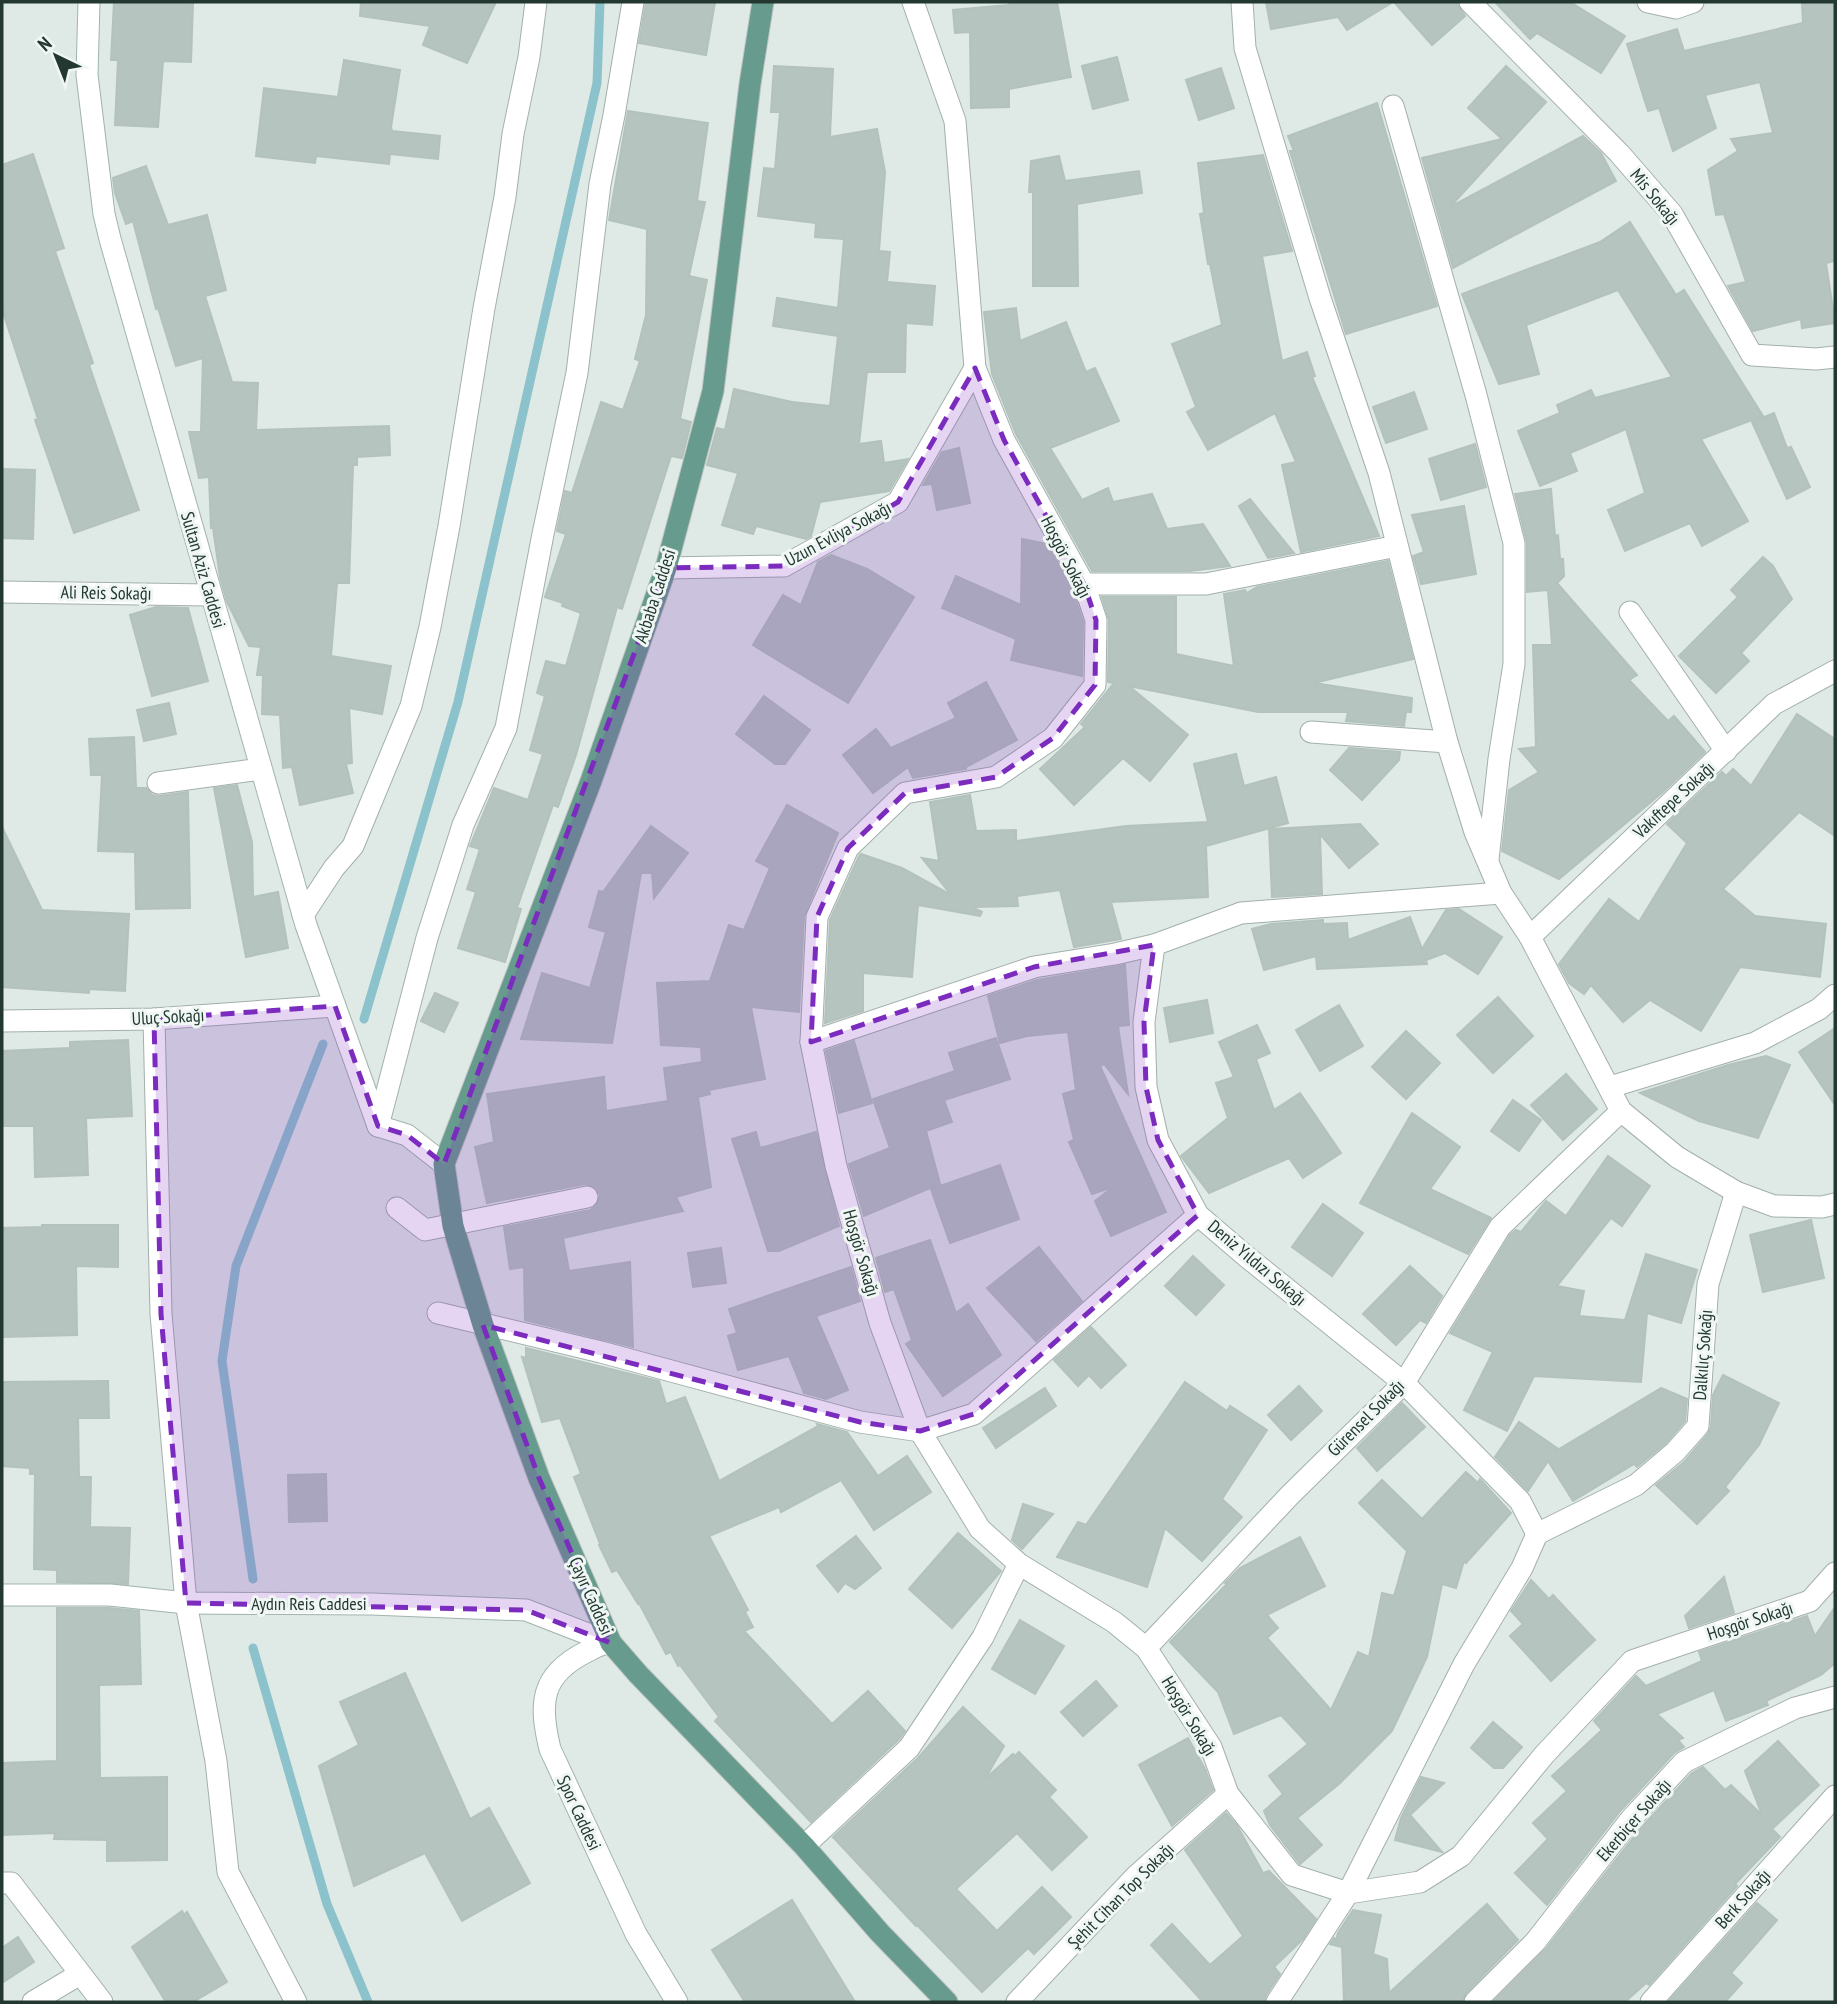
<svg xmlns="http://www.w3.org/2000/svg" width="1837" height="2004" viewBox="0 0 1837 2004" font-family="'PT Sans Narrow',sans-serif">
  <rect width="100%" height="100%" fill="#dfe9e5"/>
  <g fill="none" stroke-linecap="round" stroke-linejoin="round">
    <!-- stream -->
    <g stroke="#8bc2cb" stroke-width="9">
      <path d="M364 1019 458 702 597 83 600 2"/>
      <path d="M253 1579 222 1361 236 1266 323 1044"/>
      <path d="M253 1648 327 1904 368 2002"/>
    </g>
  </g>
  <!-- building -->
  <g fill="#b5c4be" stroke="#b3c2bb" stroke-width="2">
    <path d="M114 2H193L191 62 163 61 158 127 115 125 118 60H111Z"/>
    <path d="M361 2H496L467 63 423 45 430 26 360 16Z"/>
    <path d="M646 2H715L706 55 639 43Z"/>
    <path d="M1009 2H1057L1071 77 1009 89V107L971 108 970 32 955 33 953 10 1009 5Z"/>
    <path d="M1266 2H1393L1347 30 1338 17 1271 29Z"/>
    <path d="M1394 2H1456L1465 16 1432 45Z"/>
    <path d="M1495 2H1570L1625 36 1601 73 1537 33 1530 39Z"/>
    <path d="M1835 2V261L1826 263 1835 323 1802 328 1801 319 1753 331 1728 286 1746 282 1724 214 1716 215 1708 170 1738 151 1731 139 1773 133 1760 82 1705 95 1716 128 1673 151 1659 108 1648 111 1627 44 1677 29 1684 51 1803 23 1802 3Z"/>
    <path d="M1117 57 1128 100 1093 109 1082 66Z"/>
    <path d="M344 60 400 70 391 127 392 131 440 136 438 159 390 154 389 164 316 156 315 163 256 156 264 88 338 97Z"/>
    <path d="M774 66 833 69 830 137 877 129 885 172 879 251 890 252 887 282 935 286 932 325 906 323 905 372H867L859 444 881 441 884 463 908 459 889 491 820 502 811 536 806 539 756 526 753 534 722 525 738 473 707 465 717 428 725 430 734 389 792 402 830 406 838 336 773 326 777 298 838 308 844 239 815 237 816 223 758 216 764 168 775 169 780 112H771Z"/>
    <path d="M1506 66 1546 102 1450 207 1583 136 1601 153 1616 181 1453 268 1422 158 1502 139 1468 108Z"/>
    <path d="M1221 68 1234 108 1199 120 1186 80Z"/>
    <path d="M1377 103 1437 306 1346 334 1290 151H1294L1288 136Z"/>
    <path d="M628 111 708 123 697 201 705 202 689 276 707 280 680 419 691 422 682 458 671 456 622 609 617 607 576 755 558 807 553 805 517 908 521 909 505 962 458 948 476 892 467 889 480 849 470 846 494 788 528 800 543 754 530 750 545 696 537 693 546 661 566 666 581 613 562 606 563 603 545 597 566 534 557 531 565 491 572 493 601 402 623 410 640 361 635 359 646 315 647 229 609 220Z"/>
    <path d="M33 154 64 248 55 251 93 363 89 365 139 510 74 533 35 420 38 419 2 309V165Z"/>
    <path d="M1263 155 1292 251 1262 256 1282 361 1307 352 1315 376 1312 377 1379 536 1301 552 1282 465 1296 462 1275 413 1208 450 1187 412 1196 407 1172 344 1222 325 1210 264H1208L1200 214 1204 213 1198 163Z"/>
    <path d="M1059 156 1065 181 1139 171 1142 193 1077 204 1078 286H1033V192H1029L1031 161Z"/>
    <path d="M146 166 168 225 207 215 226 290 205 296 232 382 258 383 256 430 389 426 390 455 357 457V465H353L349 583H337L331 656 391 666 382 714 349 708 352 763 346 764 353 793 300 805 292 767 283 768 280 715 262 714 263 675H257L261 647 249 646 227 602 220 577 213 528H211L209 477 199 478 189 432H201L203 358 176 366 158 308 156 309 133 221 126 224 115 193 113 178Z"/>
    <path d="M1630 222 1676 295 1684 290 1763 416 1701 439 1748 521 1702 546 1690 523 1625 551 1608 510 1645 493 1626 429 1570 453 1577 471 1540 486 1518 431 1560 413 1557 405 1591 390 1595 398 1672 377 1618 290 1526 325 1539 374 1499 384 1462 294 1600 242Z"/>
    <path d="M1016 308 1020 341 1066 322 1086 372 1095 368 1119 421 1050 448 1082 500 1108 488 1113 502 1152 494 1167 529 1203 524 1230 566 1190 571H1092L1016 434 992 374 984 312Z"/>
    <path d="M1414 392 1427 429 1386 443 1373 407Z"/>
    <path d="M1774 413 1787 448 1791 447 1810 487 1787 499 1752 422Z"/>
    <path d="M1475 444 1486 487 1441 500 1429 459Z"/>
    <path d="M959 448 970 503 937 510 932 484 923 485 942 452Z"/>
    <path d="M2 469 35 470 33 539 2 538Z"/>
    <path d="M1551 489 1555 536 1558 535 1560 559H1563L1564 576 1557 583 1637 675 1629 680 1668 721 1674 716 1705 752 1664 791 1559 879 1502 851 1509 790 1539 772 1519 749 1536 747 1533 645H1552L1548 590 1527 592V543L1515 494Z"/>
    <path d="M1250 499 1294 553 1268 558 1239 506Z"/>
    <path d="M1464 506 1476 574 1421 584 1413 556 1424 552 1412 515Z"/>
    <path d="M1022 539 1047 544 1072 589 1083 622 1082 676 1011 660 1016 639 942 608 956 576 1021 605Z"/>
    <path d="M831 555 867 569 914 597 848 703 753 645 783 595 801 605 818 562Z"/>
    <path d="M1763 557 1773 566 1792 599 1741 653 1749 661 1716 693 1679 656 1738 597 1731 590Z"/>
    <path d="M1388 561 1413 659 1314 683 1412 698 1411 712H1406L1404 726 1346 721 1348 712H1258L1129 686 1188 735 1150 781 1123 758 1074 805 1040 769 1085 727 1081 724 1114 683 1108 682 1109 620 1102 597H1176V654L1234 666 1224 594 1245 590 1247 593 1257 587Z"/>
    <path d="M156 607 188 608 208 681 152 696 130 615Z"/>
    <path d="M986 682 1017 740 966 767V769L913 778 908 767 873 793 843 755 876 729 891 748 956 718 948 703Z"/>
    <path d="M764 696 810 730 785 764H775L736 734Z"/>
    <path d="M169 703 176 734 144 741 137 710Z"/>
    <path d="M1797 714 1835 739V836L1799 812 1723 889 1755 916 1826 924 1820 977 1740 967 1701 1031 1650 1000 1623 1022 1591 985 1584 994 1569 983 1559 964 1609 899 1639 922 1687 843 1667 824 1722 772 1726 776 1733 769 1751 786Z"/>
    <path d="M134 737 136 788H146L152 795 159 796 188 792 190 908 136 909 135 852 98 851 102 775H91L89 739Z"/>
    <path d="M1349 748 1400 752 1399 760 1362 800 1330 770Z"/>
    <path d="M1236 754 1244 786 1276 777 1288 823 1206 846 1208 897 1111 902 1121 939 1074 947 1060 890 1017 896 1018 906 972 907 982 912 980 916 918 905 912 977 863 973V1011L825 1023 830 920 859 856 861 854 902 868 951 895 922 858 939 861 930 802 970 795 976 831 1016 830V841L1126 826 1208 822 1194 764Z"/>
    <path d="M237 785 252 842 253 897 278 892 288 948 246 957 214 788Z"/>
    <path d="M787 805 838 833 804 916 799 1012 751 1007 765 1079 709 1090 710 1094 698 1097 711 1187 676 1197 683 1211 563 1238 569 1271 630 1262 633 1347 525 1320 524 1267 510 1269 504 1227 590 1210 596 1206 600 1195 596 1188 585 1184 487 1203 475 1147 494 1142 487 1094 604 1077 606 1111 668 1101 664 1068 702 1062 701 1047 661 1045 657 983 710 981 729 925 744 930 770 868 756 861Z"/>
    <path d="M1360 824 1378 844 1349 868 1320 834 1322 894 1272 897 1269 829Z"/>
    <path d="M651 826 688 853 654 898 652 873H641L612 1043 521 1039 542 973 590 988 606 932 589 927 599 891 603 892Z"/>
    <path d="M2 827 42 910 129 914 125 991 89 989V993L2 987Z"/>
    <path d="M1459 909 1502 937 1478 974 1445 953 1426 960 1427 964 1317 969 1316 956 1264 970 1252 929 1271 924 1323 920V924L1347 923 1348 940 1410 917 1422 949 1446 910Z"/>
    <path d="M1125 965 1129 1025 1118 1026 1128 1094 1104 1064 1100 1066 1166 1212 1111 1236 1095 1201 1113 1187 1092 1194 1069 1142 1074 1140 1063 1094 1076 1090 1068 1032 1027 1036 1000 1043 988 996 1037 980Z"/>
    <path d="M435 993 458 1003 444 1032 421 1021Z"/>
    <path d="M1498 997 1533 1036 1493 1073 1457 1035Z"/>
    <path d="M1207 1000 1213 1033 1170 1042 1164 1008Z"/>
    <path d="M1339 1005 1363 1046 1320 1071 1296 1030Z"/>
    <path d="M1257 1025 1270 1053 1256 1059 1274 1110 1300 1093 1341 1153 1303 1178 1289 1158 1209 1193 1181 1156 1228 1118 1216 1083 1234 1077 1219 1042Z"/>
    <path d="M1835 1028V1105L1799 1052Z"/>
    <path d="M1406 1031 1440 1063 1406 1099 1372 1067Z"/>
    <path d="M996 1038 1010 1079 944 1100 952 1122 926 1131 940 1184 864 1216 849 1164 890 1148 873 1099 955 1071 949 1053Z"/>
    <path d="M128 1040 132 1116 86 1118 88 1175 35 1177 34 1126H2V1051L70 1048V1042Z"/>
    <path d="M854 1041 872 1103 839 1113 826 1051Z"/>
    <path d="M1766 1056 1790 1065 1758 1138 1699 1121 1640 1093 1728 1065Z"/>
    <path d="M1566 1074 1597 1109 1563 1140 1531 1105Z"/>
    <path d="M1513 1100 1541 1120 1519 1151 1491 1131Z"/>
    <path d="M1412 1113 1460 1147 1430 1189 1491 1218 1468 1254 1360 1203Z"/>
    <path d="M756 1132 760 1148 816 1132 839 1226 779 1251H768L732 1139Z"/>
    <path d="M1608 1156 1650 1186 1622 1226 1611 1218 1557 1286 1584 1291 1579 1316 1625 1320 1646 1254 1697 1270 1681 1323 1647 1313 1641 1382 1534 1376 1507 1431 1464 1410 1493 1352 1450 1333 1510 1235 1516 1230 1521 1232 1546 1201 1566 1216Z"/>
    <path d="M1000 1165 1019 1219 950 1243 931 1189Z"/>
    <path d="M1323 1204 1363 1233 1332 1276 1292 1247Z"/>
    <path d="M1811 1220 1824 1278 1763 1292 1750 1235Z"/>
    <path d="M42 1225H118V1267L76 1266 77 1335 2 1337V1228L42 1227Z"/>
    <path d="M930 1240 956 1313 968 1304 1001 1355 943 1396 906 1344 912 1340 894 1289 885 1292 876 1258Z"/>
    <path d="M1039 1247 1082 1301 1036 1341 987 1288Z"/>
    <path d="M721 1248 726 1283 693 1287 688 1253Z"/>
    <path d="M1193 1256 1224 1285 1196 1315 1165 1286Z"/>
    <path d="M1410 1266 1442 1296 1426 1323 1420 1320 1396 1345 1363 1314Z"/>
    <path d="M851 1267 860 1301 816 1316 848 1390 826 1399 804 1393 789 1356 738 1370 728 1336 737 1333 729 1309Z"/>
    <path d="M1091 1327 1126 1365 1101 1388 1089 1375 1078 1386 1054 1360Z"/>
    <path d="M526 1348 659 1381 666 1404 685 1397 719 1481 818 1426 817 1424 847 1432 878 1476 907 1456 931 1492 874 1530 841 1480 781 1512 779 1507 709 1536 748 1610 745 1612 753 1627 744 1631 832 1724 868 1691 905 1731 899 1739 811 1822 715 1721 719 1717 680 1665 678 1666 671 1652 666 1654 639 1603 638 1604 617 1570 612 1572 599 1545 600 1544 574 1477 581 1474 560 1418 542 1422 522 1357 526 1358Z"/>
    <path d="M1723 1375 1779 1403 1759 1445 1725 1487 1729 1491 1697 1524 1656 1485 1684 1462 1708 1434 1711 1427 1713 1395Z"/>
    <path d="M108 1381 109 1418H78L79 1477H91L90 1527 130 1528 128 1584 57 1582V1570L34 1569 35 1474H30V1468L2 1466V1382Z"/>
    <path d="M1185 1382 1227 1411 1230 1406 1267 1430 1222 1499 1242 1517 1202 1561 1165 1528 1147 1587 1057 1557 1078 1522 1086 1525Z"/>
    <path d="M1299 1386 1322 1411 1291 1440 1268 1415Z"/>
    <path d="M1045 1388 1056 1406 996 1448 983 1428Z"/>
    <path d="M1661 1388 1687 1399 1685 1421 1666 1443 1637 1467 1634 1464 1573 1501 1548 1461 1528 1491 1495 1457 1519 1422 1557 1448 1554 1452Z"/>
    <path d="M1402 1403 1425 1427 1377 1471 1357 1448Z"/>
    <path d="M1466 1472 1478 1483 1480 1479 1511 1513 1466 1563 1464 1561 1456 1588 1442 1584 1427 1657 1392 1731 1339 1784 1297 1818 1322 1845 1300 1864 1270 1825 1264 1811 1283 1794 1269 1776 1308 1744 1281 1715 1234 1734 1218 1692 1170 1642 1227 1584 1225 1583 1240 1568 1300 1537 1325 1586 1267 1615 1278 1628 1267 1638 1331 1710 1358 1652 1369 1657 1382 1593 1394 1596 1407 1551 1359 1503 1382 1480 1422 1519Z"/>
    <path d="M326 1474 327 1521 289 1522 288 1475Z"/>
    <path d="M1023 1504 1053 1514 1022 1549 1012 1540Z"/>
    <path d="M958 1533 1001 1571 952 1628 909 1589Z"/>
    <path d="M856 1536 881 1568 855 1589 845 1583 838 1592 817 1566Z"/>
    <path d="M1724 1577 1734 1613 1689 1628 1685 1616Z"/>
    <path d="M1531 1580 1549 1599 1553 1595 1595 1640 1551 1681 1510 1636 1523 1624 1511 1611Z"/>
    <path d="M1835 1607V1663L1821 1675 1766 1701 1768 1705 1726 1721 1714 1690 1657 1714 1683 1738 1678 1740 1684 1747 1674 1753 1621 1810 1547 1905 1515 1873 1548 1839 1533 1823 1567 1791 1552 1776 1602 1730 1594 1721 1636 1676 1646 1686 1702 1661 1699 1652 1807 1616 1815 1636Z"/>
    <path d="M57 1608H109L139 1611 141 1684 99 1685 100 1778 167 1777V1860L107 1861V1840L54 1839 55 1833 2 1835V1763L57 1761Z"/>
    <path d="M1020 1620 1064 1646 1035 1694 992 1669Z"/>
    <path d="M405 1673 470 1819 489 1808 530 1883 462 1921 425 1853 354 1886 319 1766 359 1745 340 1702Z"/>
    <path d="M1096 1681 1117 1706 1083 1736 1061 1712Z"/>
    <path d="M963 1707 1004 1746 985 1779 1013 1754 1015 1756 1019 1752 1056 1790 1049 1797 1087 1837 1052 1870 1017 1833 956 1889 997 1931 1042 1887 1071 1917 1034 1954 1028 1948 982 1992 917 1925 916 1926 833 1837 918 1758Z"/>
    <path d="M1493 1722 1522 1747 1503 1768H1494L1471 1748Z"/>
    <path d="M1188 1738 1205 1769 1213 1790 1172 1826 1139 1765Z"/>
    <path d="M1778 1741 1819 1785 1772 1829 1780 1837 1735 1884 1737 1886 1649 1985 1646 1983 1625 2002H1493L1545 1950 1641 1828 1692 1773 1703 1767 1725 1790 1731 1785 1762 1815 1745 1771Z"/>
    <path d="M1421 1777 1444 1783 1410 1815 1442 1852 1395 1840 1401 1818Z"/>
    <path d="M1226 1813 1238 1827 1263 1873 1269 1871 1316 1919 1303 1939 1274 1967 1280 1974 1266 1995 1264 2002H1203L1151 1945 1172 1924 1210 1965 1243 1936 1185 1850Z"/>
    <path d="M792 1900 855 2002H745L712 1950Z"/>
    <path d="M1757 1903 1777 1920 1731 1973 1742 1983 1725 2002H1668Z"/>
    <path d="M1487 1904 1518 1940 1466 1993 1462 2002H1344L1342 1947 1330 1944 1334 1938 1336 1940 1338 1933 1353 1910 1381 1915 1373 1954 1387 1959 1389 1993Z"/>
    <path d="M182 1911 184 1915 187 1912 227 1982 193 2002H166L132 1947Z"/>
    <path d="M18 1937 34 1962 2 1983V1948Z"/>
  </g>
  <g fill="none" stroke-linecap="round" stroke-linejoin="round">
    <defs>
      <g id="street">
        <path d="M913 2 955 121 975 368 1004 440 1084 584 1096 620 1095 685 1053 738 996 777 905 793 848 848 817 917 811 1042 836 1166 880 1323 920 1431 980 1529 1019 1564 1114 1622 1146 1648 1211 1747 1228 1794 1292 1875 1348 1893 1420 1882 1461 1856 1544 1755 1632 1661 1810 1601 1835 1573"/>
        <path d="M1242 2 1245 48 1320 298 1379 473 1447 742 1475 832 1501 893 1530 937 1621 1111 1677 1157 1736 1192 1774 1206 1822 1207 1835 1204"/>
        <path d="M1470 2 1619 153 1672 214 1752 355 1816 359 1835 357"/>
        <path d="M1648 2 1676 8 1693 2"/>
        <path d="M1393 106 1476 395 1514 543V664L1499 759 1488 859"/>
        <path d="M666 568 784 566 898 502 975 368"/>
        <path d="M1084 584H1206L1397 546"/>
        <path d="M2 592 210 595"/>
        <path d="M1630 612 1726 751"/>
        <path d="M1311 732 1447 742"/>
        <path d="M158 783 260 769"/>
        <path d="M303 915 334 868 353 846 411 706 430 627 449 526 484 308 505 197 513 134 529 57 536 2"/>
        <path d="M1530 937 1774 704 1835 671"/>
        <path d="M1154 945 1144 1022 1146 1087 1158 1140 1198 1215 1247 1257 1404 1383 1520 1501 1537 1534 1522 1568 1464 1664 1348 1893 1277 2002"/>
        <path d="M154 1019 161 1314 186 1603 216 1761 228 1872 296 2002"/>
        <path d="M2 1021 154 1019 335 1006"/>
        <path d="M811 1042 1034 967 1115 954 1154 945 1241 913 1501 893"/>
        <path d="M1610 1087 1755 1043 1819 1009 1835 995"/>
        <path d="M378 1126 427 938 463 825 506 728 543 534 577 373 600 184 614 115 633 2"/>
        <path d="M397 1208 425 1230 587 1197"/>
        <path d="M438 1313 601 1352 860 1422 920 1431 974 1414 1198 1215"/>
        <path d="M1537 1534 1636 1485 1675 1452 1698 1426 1708 1284 1736 1192"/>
        <path d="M1146 1648 1290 1495 1404 1383 1500 1227 1621 1111"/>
        <path d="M804 1846 909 1748 983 1637 1019 1564"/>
        <path d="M2 1883H11L102 2002"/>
        <path d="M33 2002 80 1974"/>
        <path d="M1017 2002 1137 1875 1228 1794"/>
        <path d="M1475 2002 1535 1942 1631 1819 1684 1762 1795 1708 1835 1697"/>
        <path d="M1651 2002 1835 1796"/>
      </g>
      <g id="secondary">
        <path d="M89 2 87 75 104 214 110 239 306 925 378 1126 407 1135 444 1164"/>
        <path d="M2 1595H110L186 1603 371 1604 526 1610 611 1643"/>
        <path d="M611 1643C601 1643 594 1648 586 1652 540 1675 539 1704 550 1749L636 1934 677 2002"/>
      </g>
      <path id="primary" d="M763 2 750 84 713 391 666 568 591 781 444 1164 453 1226 483 1325 539 1478 611 1643 638 1674 804 1846 880 1933 947 2002"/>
    </defs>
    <!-- street casing -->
    <use href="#street" stroke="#a3b0ab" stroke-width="23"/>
    <!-- secondary casing -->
    <use href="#secondary" stroke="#a0b4ac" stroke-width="23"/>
    <!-- primary casing -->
    <use href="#primary" stroke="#bdc3c1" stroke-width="23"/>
    <!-- street -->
    <use href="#street" stroke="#fff" stroke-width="21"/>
    <!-- secondary -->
    <use href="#secondary" stroke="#fff" stroke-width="21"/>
    <!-- primary -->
    <use href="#primary" stroke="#679b8d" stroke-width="21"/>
  </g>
  <!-- marked area -->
  <path fill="#7b2cbf" fill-opacity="0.2" stroke="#7b2cbf" stroke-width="5" stroke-dasharray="14 9" stroke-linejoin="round" d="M975 368 1004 440 1084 584 1096 620 1095 685 1053 738 996 777 905 793 848 848 817 917 811 1042 1034 967 1154 945 1144 1022 1146 1087 1158 1140 1198 1215 974 1414 920 1431 860 1422 483 1325 539 1478 611 1643 526 1610 186 1603 161 1314 154 1019 335 1006 378 1126 407 1135 444 1164 666 568 784 566 898 502Z"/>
  <g text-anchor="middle" stroke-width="6" stroke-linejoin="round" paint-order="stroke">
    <!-- street labels -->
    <g font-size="18" fill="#223831" stroke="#eff6f3">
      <text transform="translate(1655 197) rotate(51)" y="6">Mis Sokağı</text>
      <text transform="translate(838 534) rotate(-28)" y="6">Uzun Evliya Sokağı</text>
      <text transform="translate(1066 557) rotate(63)" y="6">Hoşgör Sokağı</text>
      <text transform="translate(203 570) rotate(74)" y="6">Sultan Aziz Caddesi</text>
      <text transform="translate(106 593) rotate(1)" y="6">Ali Reis Sokağı</text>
      <text transform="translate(655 596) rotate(-72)" y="6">Akbaba Caddesi</text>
      <text transform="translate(1674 800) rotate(-43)" y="6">Vakıftepe Sokağı</text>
      <text transform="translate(168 1017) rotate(-3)" y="6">Uluç Sokağı</text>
      <text transform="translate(861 1253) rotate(74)" y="6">Hoşgör Sokağı</text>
      <text transform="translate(1257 1263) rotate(40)" y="6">Deniz Yıldızı Sokağı</text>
      <text transform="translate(1703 1355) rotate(-86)" y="6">Dalkılıç Sokağı</text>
      <text transform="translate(1366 1418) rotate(-45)" y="6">Gürensel Sokağı</text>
      <text transform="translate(591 1596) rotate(66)" y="6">Çayır Caddesi</text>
      <text x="309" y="1610">Aydın Reis Caddesi</text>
      <text transform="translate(1750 1621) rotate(-18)" y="6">Hoşgör Sokağı</text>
      <text transform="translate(1189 1716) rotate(59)" y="6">Hoşgör Sokağı</text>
      <text transform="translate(579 1813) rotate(65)" y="6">Spor Caddesi</text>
      <text transform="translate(1634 1820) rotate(-49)" y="6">Ekerbiçer Sokağı</text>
      <text transform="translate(1121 1896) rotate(-45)" y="6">Şehit Cihan Top Sokağı</text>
      <text transform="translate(1743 1899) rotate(-48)" y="6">Berk Sokağı</text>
    </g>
  </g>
  <!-- border -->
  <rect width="1837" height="2004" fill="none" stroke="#223831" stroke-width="7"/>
  <!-- north arrow -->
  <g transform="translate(56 56) rotate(317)" stroke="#eff6f3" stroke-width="5" paint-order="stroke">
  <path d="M0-5L12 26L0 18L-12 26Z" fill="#223831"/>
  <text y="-10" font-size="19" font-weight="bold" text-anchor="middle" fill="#223831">N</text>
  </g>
</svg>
